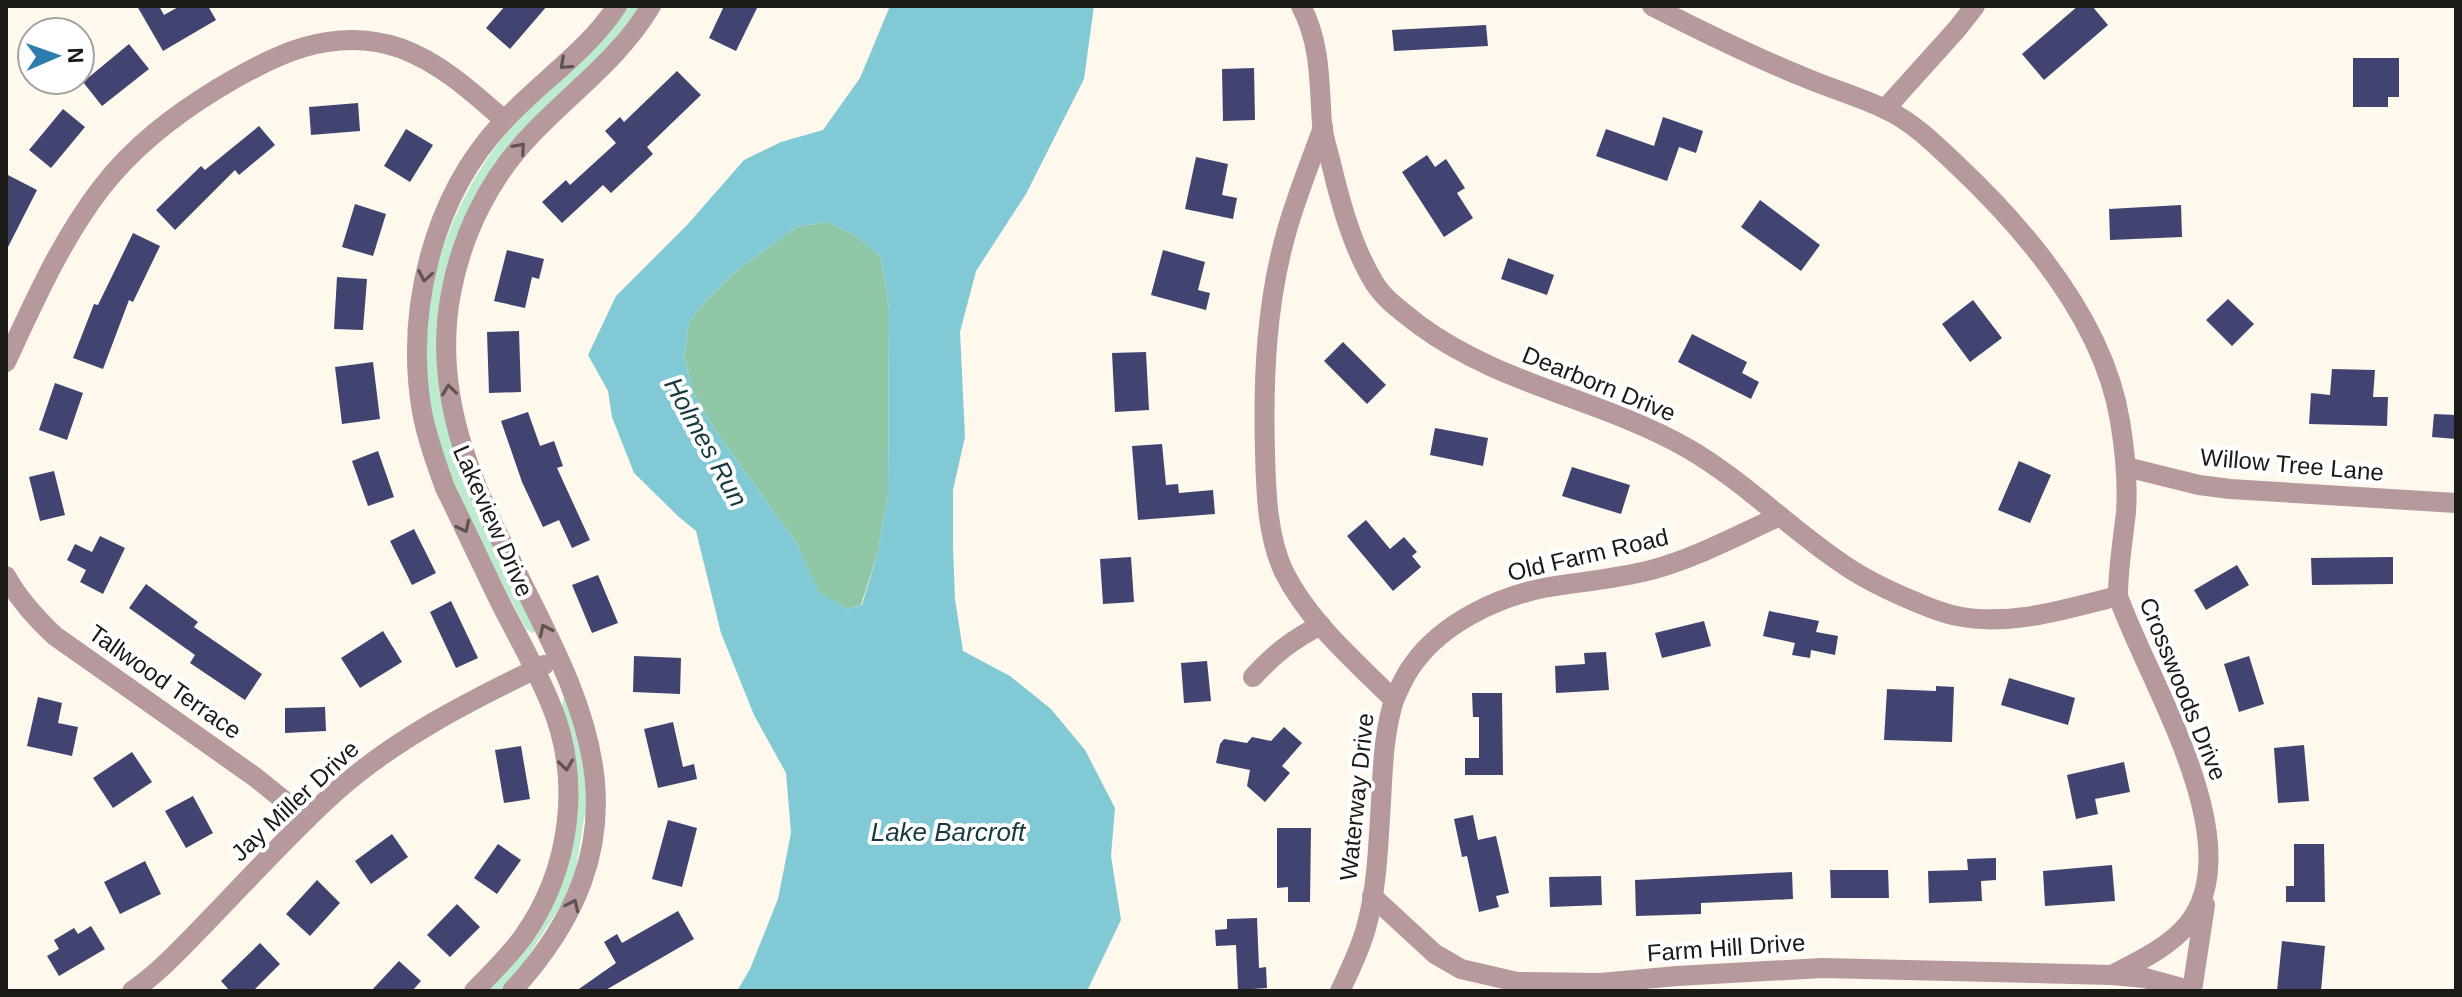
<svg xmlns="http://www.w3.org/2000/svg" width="2462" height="997" viewBox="0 0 2462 997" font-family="Arial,sans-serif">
  <rect width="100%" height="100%" fill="#fef8ed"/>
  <!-- green -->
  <g fill="#bcebce">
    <path d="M627 6H641L600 58 543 111 442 287 441 296 438 352 444 410 451 442 465 482 536 631 533 633 526 629C507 593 489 557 471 521 460 497 448 473 440 448 406 329 436 218 513 124L619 17Z"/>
    <path d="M571 698 588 795 573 887 517 973 499 991H485L576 827 578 791 573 749 562 706 563 699Z"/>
  </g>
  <!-- forest -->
  <path fill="#8fc6a6" d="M827 222 856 236 881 257 889 309 888 496 877 555 861 605 847 609 819 593 796 542 717 433 694 394 684 357 689 323 701 306 737 270 797 227Z"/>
  <!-- water -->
  <path fill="#81cad5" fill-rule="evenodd" d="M890 6H1094L1084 79 1026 194 976 271 960 332 965 437 953 490V547L955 599 963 651 1010 676 1051 709 1085 750 1115 808 1111 856 1121 920 1087 991H737L750 969 778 899 791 833 786 773 754 715 721 633 696 531 679 517 634 473 612 417 608 391 588 355 616 296 688 224 744 160 781 142 823 130 860 78ZM827 222 856 236 881 257 889 309 888 496 877 555 862 605 847 609 819 592 796 542 717 433 694 394 684 357 689 323 701 306 737 270 797 227Z"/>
  <!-- building -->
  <g fill="#414470">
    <path d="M137 6H159L164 15 180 6H208L216 20 163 51Z"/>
    <path d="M505 6H547L510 49 486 28Z"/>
    <path d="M724 6H758L736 51 709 38Z"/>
    <path d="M2078 6H2092L2108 25 2044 80 2022 54Z"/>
    <path d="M1486 25 1488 46 1394 51 1392 30Z"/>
    <path d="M129 44 149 69 102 106 83 82Z"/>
    <path d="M2353 58H2399V97H2388V107H2353Z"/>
    <path d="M1254 68 1255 120 1223 121 1222 69Z"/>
    <path d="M677 71 701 95 647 147 653 154 611 193 603 185 562 223 542 202 566 180 570 185 616 143 605 131 620 117 624 122Z"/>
    <path d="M358 103 360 131 311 135 309 107Z"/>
    <path d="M63 109 85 127 51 168 29 150Z"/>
    <path d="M1663 117 1703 131 1696 153 1679 147 1667 181 1596 156 1606 129 1654 146Z"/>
    <path d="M259 126 275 145 239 175 235 170 175 230 156 210 201 166 205 170Z"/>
    <path d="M406 129 433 145 410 182 384 166Z"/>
    <path d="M1427 155 1435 167 1446 159 1465 188 1457 193 1473 218 1444 237 1402 172Z"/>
    <path d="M1196 157 1228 164 1222 195 1237 198 1233 219 1185 209Z"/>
    <path d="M6 174 37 190 6 251Z"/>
    <path d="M1760 200 1820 245 1801 271 1741 227Z"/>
    <path d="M355 204 386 214 373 256 342 247Z"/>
    <path d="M2181 205 2182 237 2110 240 2109 209Z"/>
    <path d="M133 233 160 246 133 302 129 300 103 369 73 358 94 304 98 305Z"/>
    <path d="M507 250 544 259 539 279 532 277 525 308 494 301Z"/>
    <path d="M1163 250 1205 262 1198 290 1210 293 1206 310 1151 295Z"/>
    <path d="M1508 258 1554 275 1547 295 1501 279Z"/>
    <path d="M337 277 367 279 363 330 334 329Z"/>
    <path d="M2228 299 2254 324 2232 346 2206 320Z"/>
    <path d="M1973 300 2002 338 1970 362 1942 324Z"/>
    <path d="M519 331 521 392 489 393 487 332Z"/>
    <path d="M1692 334 1747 362 1742 373 1759 382 1751 399 1678 362Z"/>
    <path d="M1343 342 1386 385 1367 404 1324 361Z"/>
    <path d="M1146 352 1149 410 1115 412 1112 353Z"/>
    <path d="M373 362 380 419 342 424 335 367Z"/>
    <path d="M2332 369 2375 370 2373 397H2388L2387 426 2309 424 2311 393 2330 395Z"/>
    <path d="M55 383 83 393 67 440 39 430Z"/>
    <path d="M528 412 540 446 554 441 563 466 557 468 590 540 572 548 559 520 543 527 522 482 501 421Z"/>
    <path d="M2434 414 2456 415V439L2432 437Z"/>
    <path d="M1435 428 1488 438 1483 466 1430 455Z"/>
    <path d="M1162 444 1166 485 1178 484 1179 493 1213 490 1215 514 1138 520 1132 446Z"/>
    <path d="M378 451 394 497 368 506 352 461Z"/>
    <path d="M2019 461 2051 475 2030 523 1998 510Z"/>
    <path d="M1572 467 1630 485 1621 514 1562 496Z"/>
    <path d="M54 471 65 515 40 521 29 477Z"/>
    <path d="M1366 520 1390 549 1404 537 1417 552 1412 556 1421 567 1393 591 1347 536Z"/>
    <path d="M414 529 436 573 412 585 390 541Z"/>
    <path d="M100 536 125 548 103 594 80 582 86 570 67 560 75 544 92 552Z"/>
    <path d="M1131 557 1134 602 1103 604 1100 559Z"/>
    <path d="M2393 557V584L2312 585 2311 558Z"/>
    <path d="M2237 565 2249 585 2206 610 2194 590Z"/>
    <path d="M598 575 618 623 592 633 572 585Z"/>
    <path d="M146 584 198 622 194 627 262 674 245 700 190 663 195 655 129 608Z"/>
    <path d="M451 601 478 658 456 668 430 612Z"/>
    <path d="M1769 611 1819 621 1816 632 1838 636 1835 655 1811 650 1810 658 1792 655 1795 643 1763 636Z"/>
    <path d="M1704 621 1711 646 1662 658 1655 633Z"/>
    <path d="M383 631 402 662 360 688 341 658Z"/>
    <path d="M1606 652 1609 690 1556 693 1555 666 1585 664 1584 653Z"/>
    <path d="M634 656 681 658 680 694 633 692Z"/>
    <path d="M2249 656 2264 704 2239 712 2224 664Z"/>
    <path d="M1207 661 1211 701 1184 703 1181 663Z"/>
    <path d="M2009 678 2075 698 2068 725 2001 705Z"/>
    <path d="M1936 686 1954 687 1952 742 1884 740 1887 689 1936 691Z"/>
    <path d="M1472 693H1502L1503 775H1465V758H1479V717H1473Z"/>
    <path d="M38 697 62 703 58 723 78 727 72 756 27 746Z"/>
    <path d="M325 707 326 731 285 733V708Z"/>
    <path d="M673 722 683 767 694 764 697 779 658 788 644 729Z"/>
    <path d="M1284 727 1302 743 1282 766 1290 773 1265 802 1247 786 1250 770 1216 763 1220 744 1224 739 1247 743 1252 737 1271 741Z"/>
    <path d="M2304 745 2309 801 2278 803 2274 748Z"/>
    <path d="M521 746 530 799 504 803 495 750Z"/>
    <path d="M132 752 152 782 113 808 93 778Z"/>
    <path d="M2124 762 2130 792 2095 799 2098 814 2076 819 2067 775Z"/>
    <path d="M193 796 213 833 186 848 165 811Z"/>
    <path d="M1473 815 1478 840 1496 836 1509 893 1496 896 1499 907 1479 912 1467 856 1462 857 1454 819Z"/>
    <path d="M668 820 697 828 682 887 652 879Z"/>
    <path d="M1277 828H1311L1310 902H1288V887L1277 888Z"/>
    <path d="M392 834 408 857 371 884 355 861Z"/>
    <path d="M498 844 521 860 497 894 474 878Z"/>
    <path d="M2294 844H2324L2325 902H2286V886H2294Z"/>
    <path d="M1996 858V880L1981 881 1982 901 1929 903 1928 871 1968 870 1967 859Z"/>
    <path d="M145 861 161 894 120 914 104 882Z"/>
    <path d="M2112 865 2115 901 2045 906 2043 871Z"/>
    <path d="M1830 870H1888L1889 898H1831Z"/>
    <path d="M1792 872 1793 899 1701 903V914L1636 916 1635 880Z"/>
    <path d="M1601 876 1602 905 1550 907 1549 877Z"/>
    <path d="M317 880 340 903 310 936 286 914Z"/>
    <path d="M457 904 480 927 450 957 427 935Z"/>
    <path d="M678 911 694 939 604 991H576L616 963 604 942 617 934 622 943Z"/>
    <path d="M1257 918 1259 968 1266 967 1267 988 1238 990 1236 945 1216 946 1215 930 1227 929V919Z"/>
    <path d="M91 926 105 949 59 976 47 956 59 949 54 940 74 928 78 934Z"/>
    <path d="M2282 941 2325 946 2321 991H2277Z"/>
    <path d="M260 943 280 964 253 991H230L221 981Z"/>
    <path d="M399 961 421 981 412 991H371Z"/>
  </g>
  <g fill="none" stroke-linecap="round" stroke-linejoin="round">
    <!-- minor -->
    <g stroke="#b5999c" stroke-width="20">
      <path d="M1301 6C1321 44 1319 82 1322 124 1323 135 1327 148 1330 159 1340 201 1352 247 1375 284 1386 301 1403 312 1419 325 1502 386 1599 398 1687 448 1741 479 1786 525 1837 560 1860 577 1885 589 1911 600 1926 606 1941 613 1957 616 2010 627 2066 609 2118 596"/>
      <path d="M1652 6C1703 32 1754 57 1806 78 1832 89 1860 97 1885 109 1913 122 1935 144 1957 165 2028 232 2104 322 2120 421 2125 451 2128 482 2126 512 2123 540 2118 567 2118 596 2146 678 2253 843 2188 924 2169 947 2139 961 2112 975"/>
      <path d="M1885 109 1957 29 1975 6"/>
      <path d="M1323 127C1311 161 1297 195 1287 230 1266 303 1263 378 1265 453 1266 491 1267 536 1284 572 1309 622 1355 661 1394 700 1382 739 1383 777 1380 817 1378 853 1376 892 1366 928 1360 950 1350 970 1340 991"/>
      <path d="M6 362C34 302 61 240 102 187 134 146 173 116 217 89 273 55 332 25 400 48 441 63 472 92 504 120"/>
      <path d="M2126 467 2199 485 2230 489 2456 503"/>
      <path d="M6 576C19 600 36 618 55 636L255 777 307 819"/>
      <path d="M1253 677C1274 654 1293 639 1321 625"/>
      <path d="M1394 700C1400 687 1405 674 1414 663 1443 623 1496 598 1543 588 1579 582 1616 579 1651 570 1696 558 1738 535 1780 516"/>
      <path d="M1372 896 1435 954 1461 969 1517 982 1600 983 1677 976 1822 968 2112 975 2145 978 2192 991"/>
      <path d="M132 991C159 973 181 948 204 925 246 882 287 836 332 795 394 739 469 701 544 665"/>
      <path d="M474 991C491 974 509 956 523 937 571 869 583 778 549 700 536 669 519 639 503 608 483 568 465 528 445 488 436 463 427 438 422 412 405 312 432 198 502 123 539 82 586 53 617 6"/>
      <path d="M512 991C750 732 401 556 451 293 462 234 490 177 532 134 573 91 620 58 651 6"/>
      <path d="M2192 991 2205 905"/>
    </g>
  </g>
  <!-- one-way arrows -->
  <defs><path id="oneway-chevron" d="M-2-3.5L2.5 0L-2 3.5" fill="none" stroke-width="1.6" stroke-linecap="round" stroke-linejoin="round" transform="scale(2)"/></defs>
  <g stroke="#615352">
    <use href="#oneway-chevron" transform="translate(565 64) rotate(138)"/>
    <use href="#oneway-chevron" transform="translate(520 148) rotate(-49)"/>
    <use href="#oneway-chevron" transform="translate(425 276) rotate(101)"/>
    <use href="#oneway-chevron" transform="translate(449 390) rotate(-97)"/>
    <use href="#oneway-chevron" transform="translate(464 527) rotate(64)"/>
    <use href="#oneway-chevron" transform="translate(545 630) rotate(-116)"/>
    <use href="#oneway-chevron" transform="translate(566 765) rotate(82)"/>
    <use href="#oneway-chevron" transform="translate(573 905) rotate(-65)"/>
  </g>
  <g text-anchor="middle" stroke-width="8" stroke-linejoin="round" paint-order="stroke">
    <!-- street labels -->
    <g font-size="24" fill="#1c1a16" stroke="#fff">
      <text transform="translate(1599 384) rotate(22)" y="8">Dearborn Drive</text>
      <text transform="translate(2292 465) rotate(5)" y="8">Willow Tree Lane</text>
      <text transform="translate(493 521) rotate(66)" y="8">Lakeview Drive</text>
      <text transform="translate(1588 555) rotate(-13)" y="8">Old Farm Road</text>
      <text transform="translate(165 682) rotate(35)" y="8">Tallwood Terrace</text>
      <text transform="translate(2183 689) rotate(68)" y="8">Crosswoods Drive</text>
      <text transform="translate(1357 797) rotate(-84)" y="8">Waterway Drive</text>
      <text transform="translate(295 801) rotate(-43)" y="8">Jay Miller Drive</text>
      <text transform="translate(1726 948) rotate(-4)" y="8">Farm Hill Drive</text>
    </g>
    <!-- water labels -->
    <g font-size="26" font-style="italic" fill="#163a3f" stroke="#fff">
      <text transform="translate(706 442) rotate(61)" y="9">Holmes Run</text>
      <text x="948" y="841">Lake Barcroft</text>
    </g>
  </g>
  <!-- border -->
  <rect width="2462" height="997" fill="none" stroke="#1c1a16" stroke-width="16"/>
  <!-- north arrow -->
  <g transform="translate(56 56) rotate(88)"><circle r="38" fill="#ffffff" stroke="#a4a3a2" stroke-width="2"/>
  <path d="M0-6L14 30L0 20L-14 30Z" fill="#2d7cae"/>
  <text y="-12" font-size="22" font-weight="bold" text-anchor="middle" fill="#1c1a16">N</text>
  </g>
</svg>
